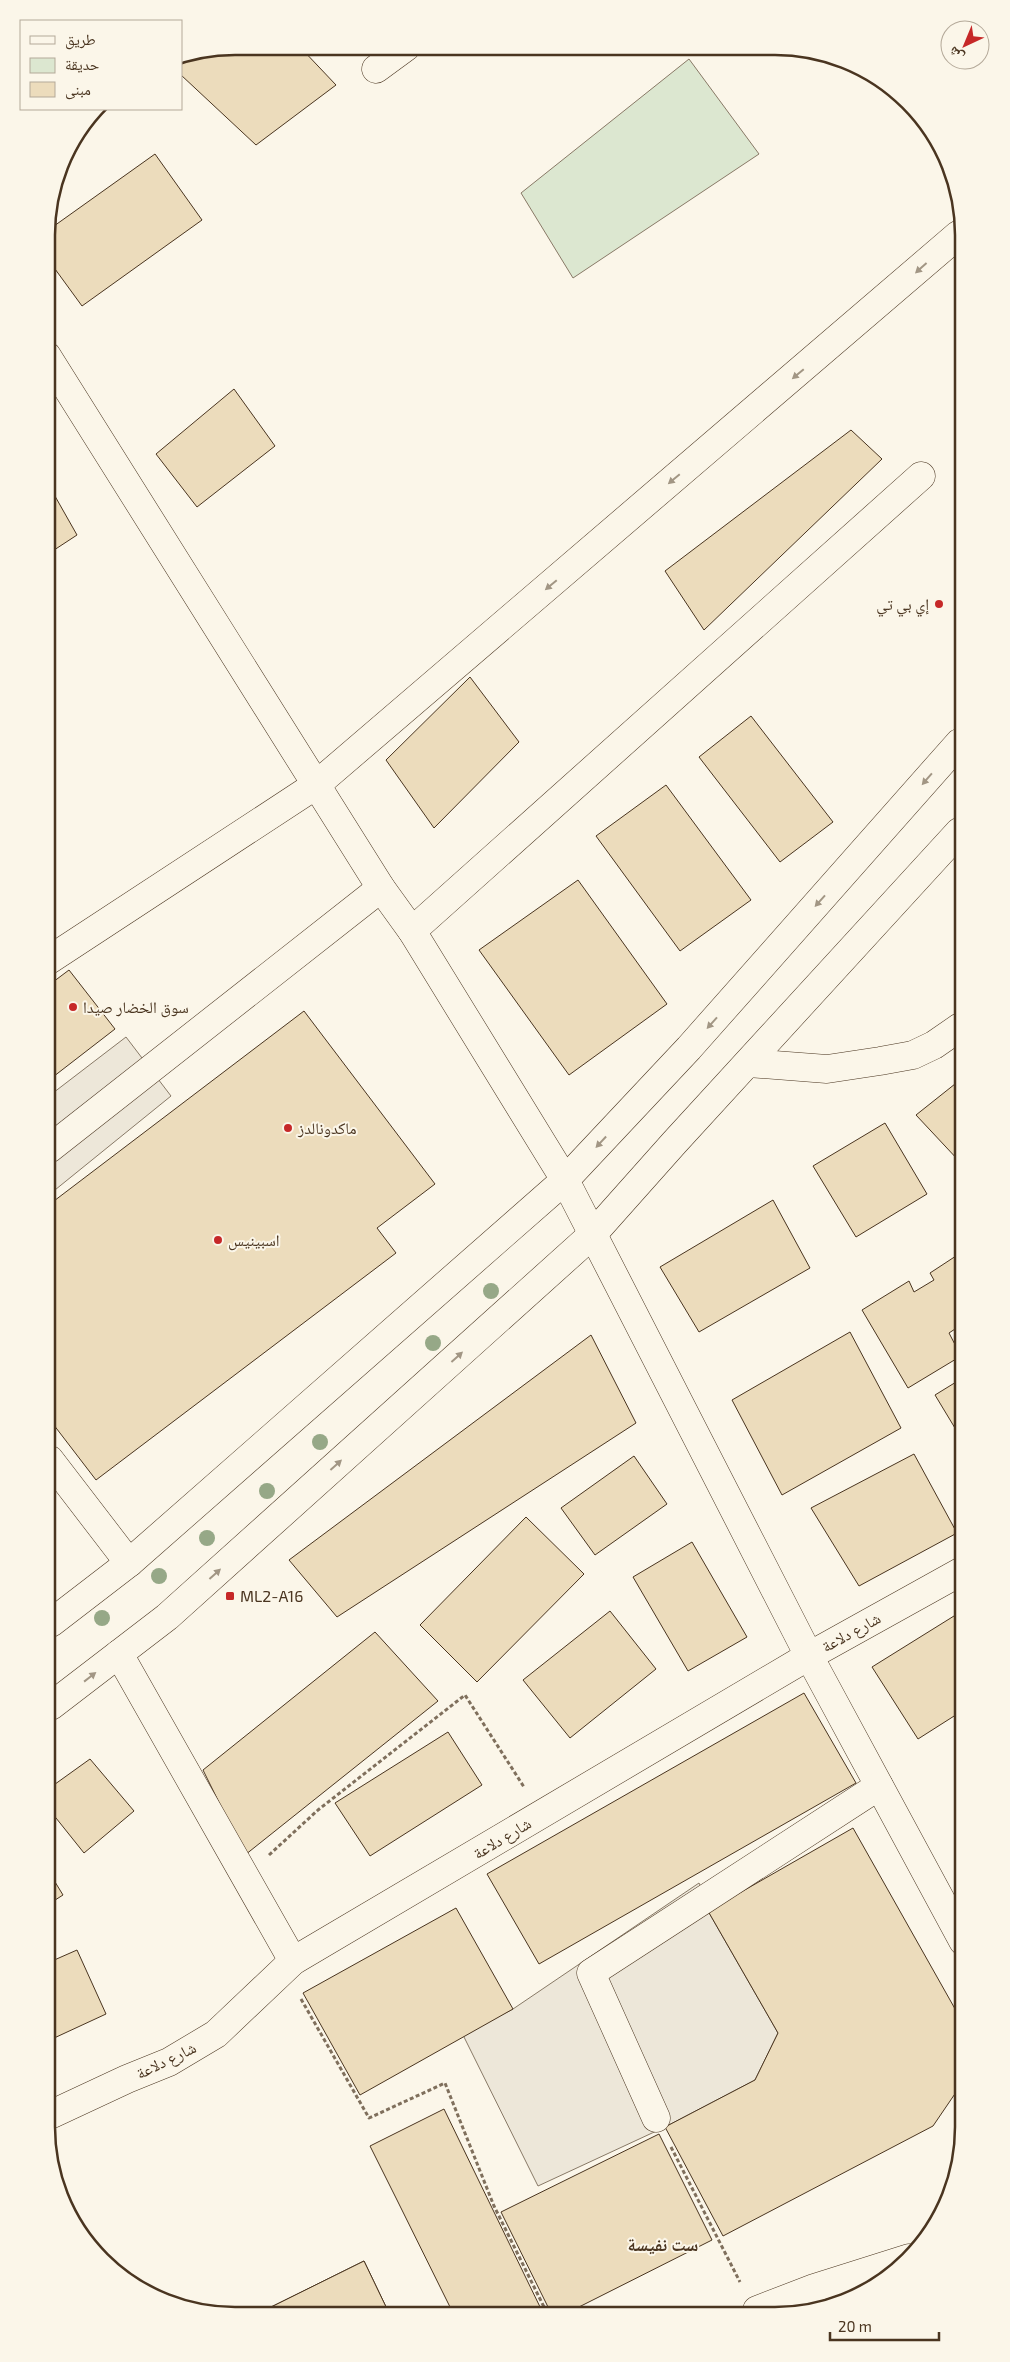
<svg xmlns="http://www.w3.org/2000/svg" width="1010" height="2362" viewBox="0 0 1010 2362" font-family="'Exo 2','Noto Naskh Arabic',sans-serif">
  <rect width="100%" height="100%" fill="#fbf6e9"/>
  <!-- green -->
  <path fill="#dce7d0" stroke="#887966" d="M689 59 759 154 573 278 521 193Z"/>
  <!-- parking -->
  <g fill="#ede7d9" stroke="#887966">
    <path d="M126 1037 171 1096 50 1194 49 1096Z"/>
    <path d="M699 1883 707 1899 708 1911 778 2033 755 2080 665 2127 538 2186 463 2035 513 2009Z"/>
  </g>
  <!-- building -->
  <g fill="#ecdcbc" stroke="#4a3520">
    <path d="M235 46 300 47 336 85 256 145 181 75V57Z"/>
    <path d="M155 154 202 220 82 306 47 258V231Z"/>
    <path d="M234 389 275 446 197 507 156 454Z"/>
    <path d="M851 430 882 459 704 630 665 571Z"/>
    <path d="M47 482 77 535 48 554Z"/>
    <path d="M470 677 519 742 434 828 386 760Z"/>
    <path d="M751 716 833 822 780 862 699 757Z"/>
    <path d="M666 785 751 900 680 951 596 836Z"/>
    <path d="M578 880 667 1004 569 1075 479 950Z"/>
    <path d="M69 970 115 1029 49 1080V985Z"/>
    <path d="M304 1011 435 1184 377 1228 396 1253 96 1480 50 1420V1204Z"/>
    <path d="M960 1080V1162L916 1115Z"/>
    <path d="M885 1123 927 1194 856 1237 813 1166Z"/>
    <path d="M773 1200 810 1268 699 1332 660 1267Z"/>
    <path d="M959 1254 961 1325 949 1333 961 1356 908 1388 862 1310 909 1281 914 1292 934 1280 930 1273Z"/>
    <path d="M850 1332 901 1428 782 1495 732 1400Z"/>
    <path d="M591 1335 636 1423 337 1617 289 1560Z"/>
    <path d="M961 1379V1438L935 1395Z"/>
    <path d="M914 1454 957 1533 859 1586 811 1508Z"/>
    <path d="M634 1456 667 1504 595 1555 561 1508Z"/>
    <path d="M526 1517 584 1574 477 1682 420 1625Z"/>
    <path d="M692 1542 747 1637 688 1671 633 1577Z"/>
    <path d="M610 1611 656 1669 570 1738 523 1680Z"/>
    <path d="M962 1611V1711L918 1739 872 1667Z"/>
    <path d="M375 1632 438 1701 245 1855 203 1770Z"/>
    <path d="M804 1693 856 1783 539 1964 487 1874Z"/>
    <path d="M448 1732 482 1785 370 1856 335 1803Z"/>
    <path d="M90 1759 134 1811 84 1853 52 1813 51 1787Z"/>
    <path d="M853 1828 963 2023V2082L933 2126 723 2236 665 2127 755 2080 778 2033 708 1911Z"/>
    <path d="M52 1877 63 1895 52 1902Z"/>
    <path d="M456 1908 513 2009 360 2095 303 1993Z"/>
    <path d="M77 1950 106 2014 52 2039V1961Z"/>
    <path d="M444 2109 542 2311H452L397 2200 370 2146Z"/>
    <path d="M659 2134 712 2240 571 2311H550L501 2212Z"/>
    <path d="M364 2261 388 2311 263 2312V2311Z"/>
    <path d="M364 2261 388 2311 262 2312 263 2311Z"/>
  </g>
  <g fill="none" stroke-linecap="round" stroke-linejoin="round">
    <defs>
      <g id="minor">
        <path d="M376 69 406 47"/>
        <path d="M47 356 381 888 412 931 565 1180 809 1656 963 1941"/>
        <path d="M412 931 921 476"/>
        <path d="M49 960 316 785 958 235"/>
        <path d="M748 1063 827 1069 880 1061 913 1055 934 1045 960 1027"/>
        <path d="M49 1149 381 888"/>
        <path d="M50 1460 129 1563"/>
        <path d="M119 1654 293 1961"/>
        <path d="M52 2114 127 2079 169 2062 216 2034 293 1961 809 1656 962 1571"/>
        <path d="M656 2118 591 1973 879 1786"/>
        <path d="M757 2310 814 2288 909 2258"/>
      </g>
      <g id="highway">
        <path d="M51 1623 129 1563 565 1180 689 1048 959 743"/>
        <path d="M51 1706 167 1617 593 1234 674 1143 959 832"/>
      </g>
    </defs>
    <!-- minor casing -->
    <use href="#minor" stroke="#4a3520" stroke-width="29"/>
    <!-- highway casing -->
    <use href="#highway" stroke="#4a3520" stroke-width="29"/>
    <!-- path -->
    <g stroke="#7f6f5c" stroke-width="3" stroke-dasharray="4 2.5" stroke-linecap="butt">
      <path d="M269 1855 318 1810 465 1695 524 1787"/>
      <path d="M301 1999 369 2118 445 2083 494 2206 546 2311"/>
      <path d="M671 2147 740 2282"/>
    </g>
    <!-- minor -->
    <use href="#minor" stroke="#fbf6e9" stroke-width="28"/>
    <!-- highway -->
    <use href="#highway" stroke="#fbf6e9" stroke-width="28"/>
  </g>
  <!-- trees -->
  <g fill="#96a887">
    <circle cx="491" cy="1291" r="8"/>
    <circle cx="433" cy="1343" r="8"/>
    <circle cx="320" cy="1442" r="8"/>
    <circle cx="267" cy="1491" r="8"/>
    <circle cx="207" cy="1538" r="8"/>
    <circle cx="159" cy="1576" r="8"/>
    <circle cx="102" cy="1618" r="8"/>
  </g>
  <!-- one-way arrows -->
  <defs><path id="oneway-solid" d="M-6-.8H1V-3.2L6.5 0L1 3.2V.8H-6Z" transform="scale(1.25)"/></defs>
  <g fill="#a29684">
    <use href="#oneway-solid" transform="translate(921 268) rotate(138)"/>
    <use href="#oneway-solid" transform="translate(798 374) rotate(140)"/>
    <use href="#oneway-solid" transform="translate(674 479) rotate(140)"/>
    <use href="#oneway-solid" transform="translate(551 585) rotate(140)"/>
    <use href="#oneway-solid" transform="translate(927 779) rotate(131)"/>
    <use href="#oneway-solid" transform="translate(820 901) rotate(132)"/>
    <use href="#oneway-solid" transform="translate(712 1023) rotate(132)"/>
    <use href="#oneway-solid" transform="translate(601 1142) rotate(133)"/>
    <use href="#oneway-solid" transform="translate(457 1357) rotate(-42)"/>
    <use href="#oneway-solid" transform="translate(336 1465) rotate(-42)"/>
    <use href="#oneway-solid" transform="translate(215 1574) rotate(-42)"/>
    <use href="#oneway-solid" transform="translate(90 1677) rotate(-38)"/>
  </g>
  <!-- markers -->
  <g fill="#c62828" stroke="#fbf6e9" stroke-width="2">
    <circle cx="939" cy="604" r="5"/>
    <circle cx="73" cy="1007" r="5"/>
    <circle cx="288" cy="1128" r="5"/>
    <circle cx="218" cy="1240" r="5"/>
    <rect x="225" y="1591" width="10" height="10" rx="2.5"/>
  </g>
  <g text-anchor="middle" stroke-width="4" stroke-linejoin="round" paint-order="stroke">
    <!-- poi labels -->
    <g font-size="16" fill="#4a3520" stroke="#fbf6e9" text-anchor="start">
      <text x="929" y="610" text-anchor="end">إي بي تي</text>
      <text x="83" y="1013">سوق الخضار صيدا</text>
      <text x="298" y="1134">ماكدونالدز</text>
      <text x="228" y="1246">اسبينيس</text>
      <text x="240" y="1602">ML2-A16</text>
    </g>
    <!-- street labels -->
    <g font-size="16" fill="#4a3520" stroke="#fbf6e9">
      <text transform="translate(851 1632) rotate(-29)" y="6">شارع دلاعة</text>
      <text transform="translate(502 1838) rotate(-31)" y="6">شارع دلاعة</text>
      <text transform="translate(166 2060) rotate(-26)" y="6">شارع دلاعة</text>
    </g>
    <!-- neighbourhood labels -->
    <g font-size="18" font-weight="bold" fill="#4a3520" stroke="#fbf6e9">
      <text x="663" y="2251">ست نفيسة</text>
    </g>
  </g>
  <!-- crop -->
  <path d="M0 0H1010V2362H0ZM235 55H775A180 180 0 0 1 955 235V2127A180 180 0 0 1 775 2307H235A180 180 0 0 1 55 2127V235A180 180 0 0 1 235 55Z" fill="#fbf6e9" fill-rule="evenodd"/>
  <path fill="none" stroke="#4a3520" stroke-width="2.5" d="M235 55H775A180 180 0 0 1 955 235V2127A180 180 0 0 1 775 2307H235A180 180 0 0 1 55 2127V235A180 180 0 0 1 235 55Z"/>
  <!-- legend -->
  <rect x="20" y="20" width="162" height="90" fill="#fbf6e9" stroke="#b4a999"/>
  <rect x="30" y="36" width="25" height="8" fill="#fbf6e9" stroke="#b4a999"/>
  <text x="65" y="45" font-size="15" fill="#4a3520">طريق</text>
  <rect x="30" y="58" width="25" height="15" fill="#dce7d0" stroke="#b4a999"/>
  <text x="65" y="70" font-size="15" fill="#4a3520">حديقة</text>
  <rect x="30" y="82" width="25" height="15" fill="#ecdcbc" stroke="#b4a999"/>
  <text x="65" y="95" font-size="15" fill="#4a3520">مبنى</text>
  <!-- north arrow -->
  <g transform="translate(965 45) rotate(224)"><circle r="24" fill="#fbf6e9" stroke="#b4a999"/>
  <path d="M0-4L9 19L0 12L-9 19Z" fill="#c62828"/>
  <text y="-8" font-size="14" font-weight="bold" text-anchor="middle" fill="#4a3520">ش</text>
  </g>
  <!-- scale -->
  <path d="M830 2332v8h109v-8" fill="none" stroke="#4a3520" stroke-width="2.5"/>
  <text x="838" y="2332" font-size="15" fill="#4a3520" stroke="#fbf6e9" stroke-width="4" paint-order="stroke">20 m</text>
</svg>
